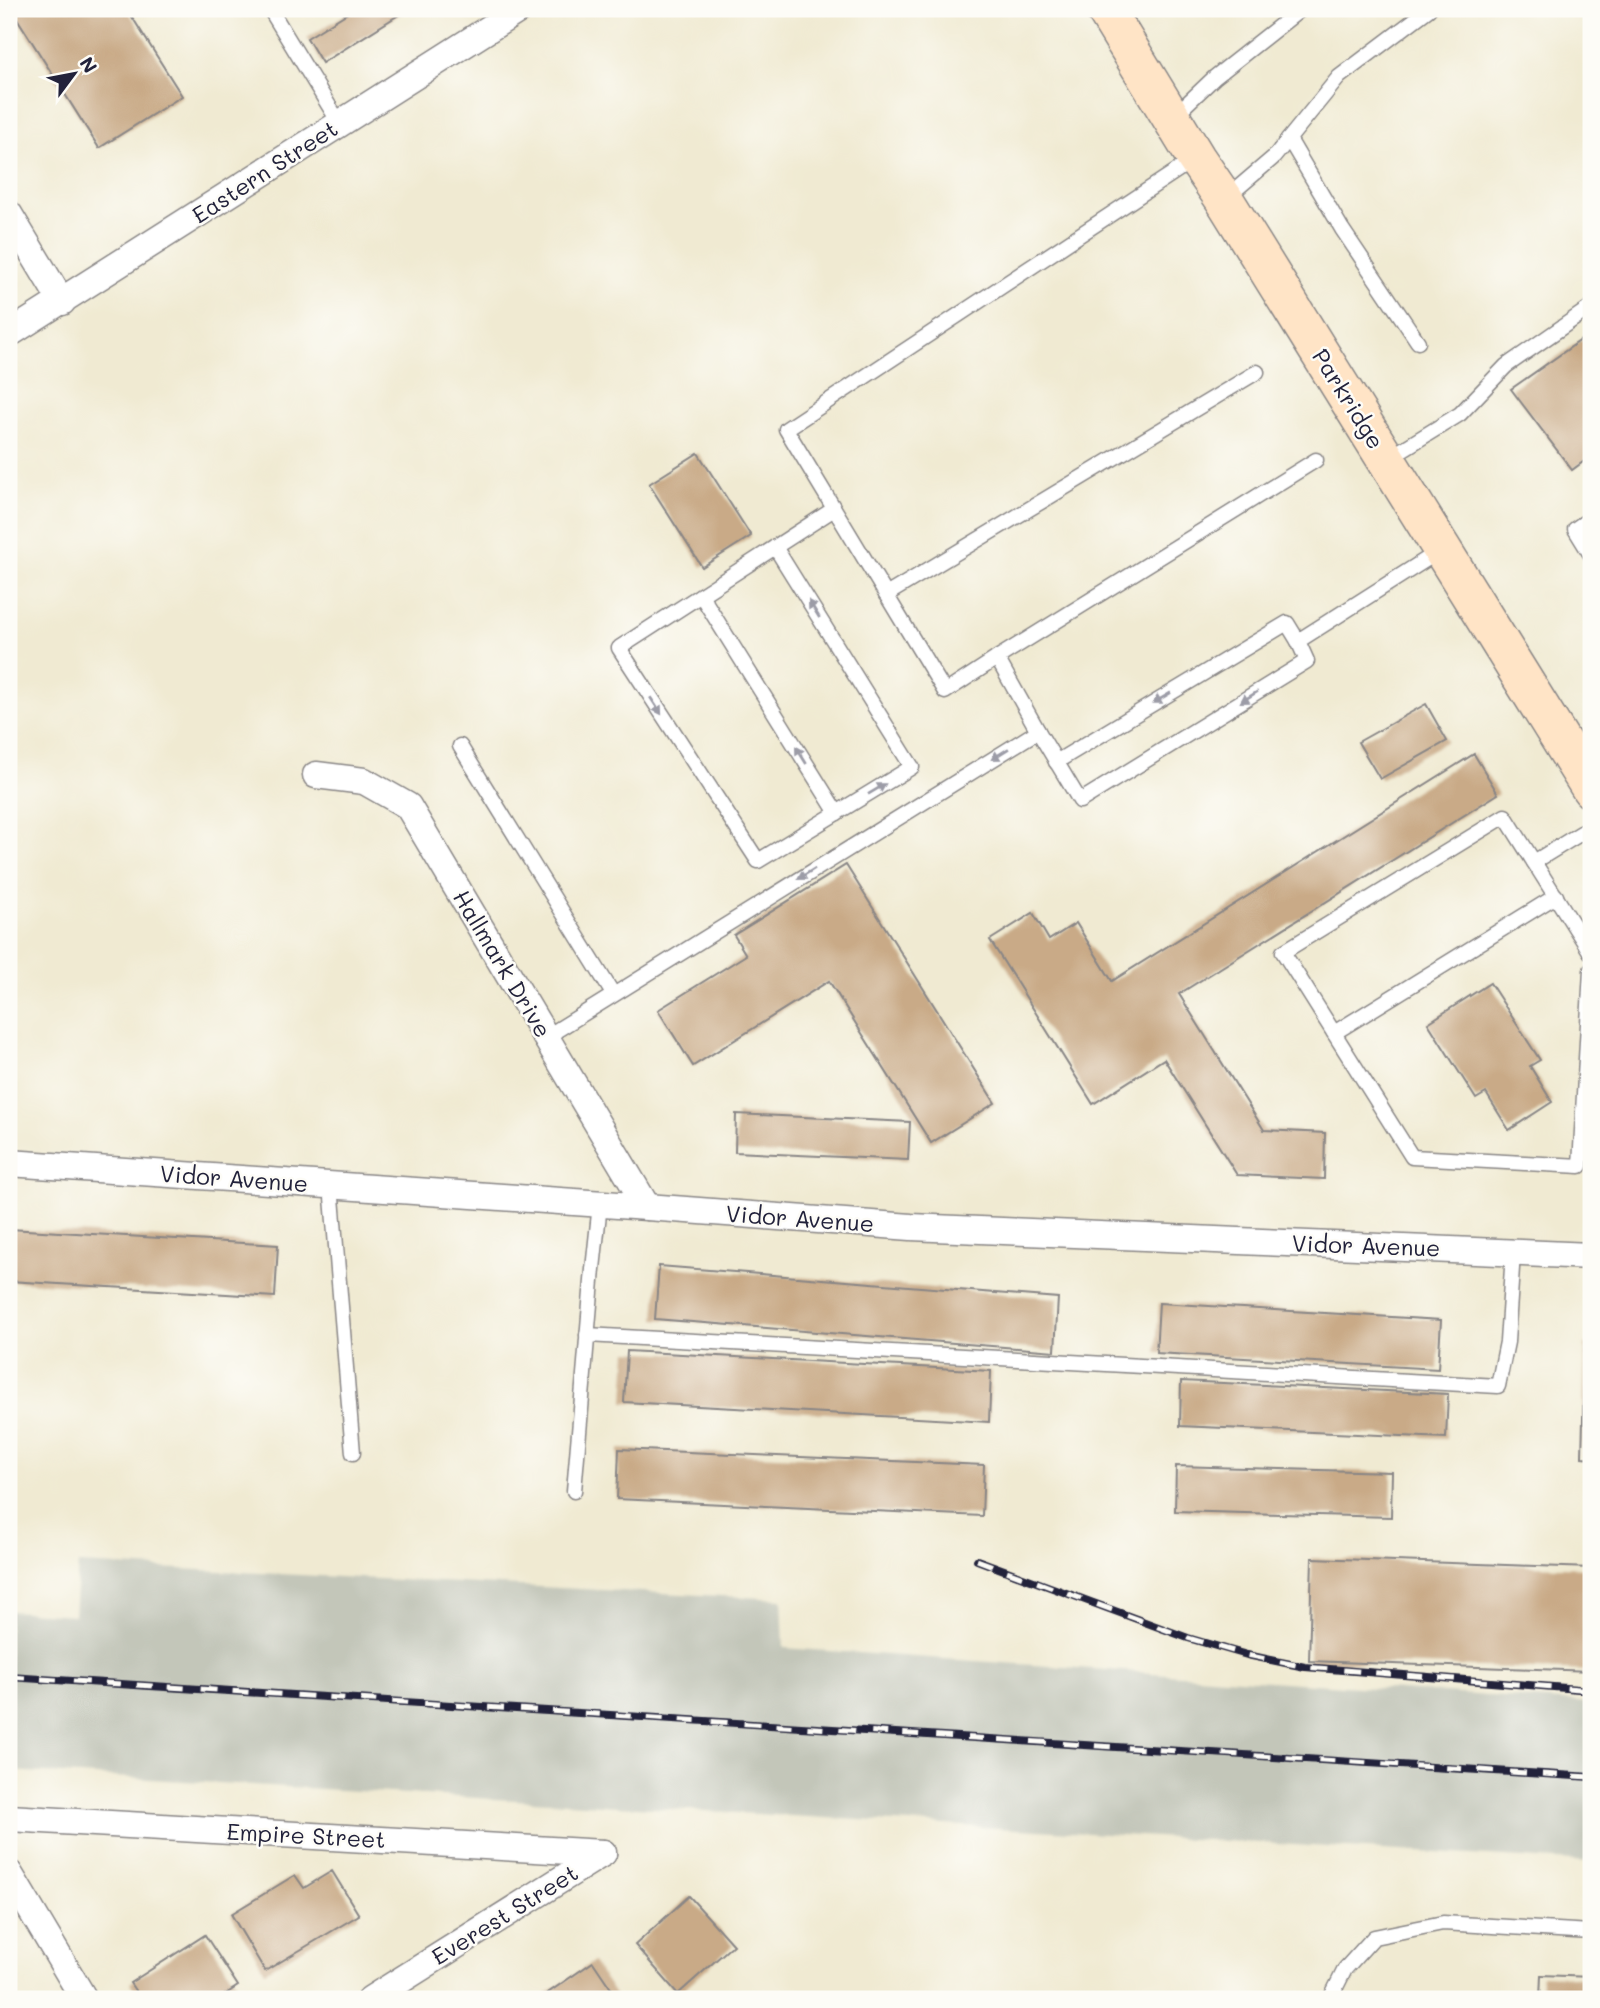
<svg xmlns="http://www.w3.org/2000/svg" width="1600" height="2008" viewBox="0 0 1600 2008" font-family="Mali,sans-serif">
  <rect width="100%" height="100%" fill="#fdfcf7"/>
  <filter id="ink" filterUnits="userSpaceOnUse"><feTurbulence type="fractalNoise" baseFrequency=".0143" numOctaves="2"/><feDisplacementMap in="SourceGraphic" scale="14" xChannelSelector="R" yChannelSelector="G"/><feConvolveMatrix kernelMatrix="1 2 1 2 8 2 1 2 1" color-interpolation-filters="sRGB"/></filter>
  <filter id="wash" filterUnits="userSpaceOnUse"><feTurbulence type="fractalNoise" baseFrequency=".00686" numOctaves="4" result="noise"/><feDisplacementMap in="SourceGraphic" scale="28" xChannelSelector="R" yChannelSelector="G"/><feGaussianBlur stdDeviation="1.57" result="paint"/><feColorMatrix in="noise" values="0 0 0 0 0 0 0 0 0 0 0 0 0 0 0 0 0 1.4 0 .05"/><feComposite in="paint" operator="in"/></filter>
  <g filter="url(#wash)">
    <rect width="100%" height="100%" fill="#f0ead2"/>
    <!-- industrial -->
    <path fill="#c3c6b9" d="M78 1564 782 1599 784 1648 1591 1703V1862L9 1771V1611L74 1615Z"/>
    <g id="blocks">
      <!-- building -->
      <g fill="#c9aa87">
        <path d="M25 9H127L182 96 99 148 15 15Z"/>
        <path d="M354 9H408L322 63 307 38Z"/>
        <path d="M1591 333V456L1572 470 1511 389Z"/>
        <path d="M698 453 751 536 702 567 649 484Z"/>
        <path d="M1426 704 1447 741 1380 779 1358 742Z"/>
        <path d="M1474 754 1498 794 1179 994 1264 1130 1325 1133 1324 1179 1237 1175 1164 1059 1093 1104 990 940 1033 913 1049 940 1076 923 1112 981Z"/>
        <path d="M846 865 995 1103 931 1143 829 981 693 1066 658 1010 746 955 734 935Z"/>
        <path d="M1490 983 1540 1060 1530 1066 1552 1102 1509 1130 1486 1093 1476 1099 1428 1023Z"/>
        <path d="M736 1114 910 1122 908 1160 735 1152Z"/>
        <path d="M9 1229 278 1245 275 1297 9 1281Z"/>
        <path d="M659 1266 1058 1298 1055 1351 655 1319Z"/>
        <path d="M1159 1303 1441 1320 1438 1369 1156 1353Z"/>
        <path d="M1585 1344H1591V1458L1582 1457Z"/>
        <path d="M627 1351 991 1371 989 1422 624 1402Z"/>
        <path d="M1181 1381 1448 1394 1446 1438 1180 1426Z"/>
        <path d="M619 1449 984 1465 982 1516 617 1499Z"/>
        <path d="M1176 1466 1392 1472 1391 1517 1175 1511Z"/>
        <path d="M1312 1558 1591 1568V1671L1309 1661Z"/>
        <path d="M332 1871 359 1915 265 1971 231 1914 295 1875 304 1888Z"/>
        <path d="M689 1896 733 1945 678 1994 635 1945Z"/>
        <path d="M205 1935 238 1986 218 1999H194L192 1996 187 1999H141L130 1983Z"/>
        <path d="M593 1962 618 1999H539Z"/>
        <path d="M1541 1975 1591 1977V1999H1540Z"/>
      </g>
    </g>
  </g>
  <g filter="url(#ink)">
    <use href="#blocks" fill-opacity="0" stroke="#898686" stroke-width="2"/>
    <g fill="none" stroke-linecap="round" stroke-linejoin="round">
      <defs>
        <g id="lane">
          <path d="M270 9 340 124"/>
          <path d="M1174 116 1215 77 1301 9"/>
          <path d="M1289 139 1342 229 1418 342"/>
          <path d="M1226 198 1274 157 1339 77 1429 9"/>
          <path d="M1387 459 1460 414 1506 366 1591 307"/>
          <path d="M1591 518 1575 529 1591 555"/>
          <path d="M775 547 912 767 758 861 619 648 834 509"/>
          <path d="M701 595 837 813"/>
          <path d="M886 595 1257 372"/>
          <path d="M997 658 945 692 786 429 1196 158"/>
          <path d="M1038 731 997 658 1316 460"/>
          <path d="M460 746 613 994"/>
          <path d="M1056 762 1287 623 1298 641"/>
          <path d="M1534 862 1591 827"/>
          <path d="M1591 953 1505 816 1283 952 1412 1157 1580 1166 1591 970"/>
          <path d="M1334 1033 1556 896"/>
          <path d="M546 1037 1038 731 1080 801 1307 661 1298 641 1441 550"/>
          <path d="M331 1185 353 1453"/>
          <path d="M587 1335 1498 1386 1507 1342 1513 1253"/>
          <path d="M574 1491 593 1269 600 1204"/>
          <path d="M1330 1999 1345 1969 1374 1937 1443 1923 1591 1932"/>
        </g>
        <g id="street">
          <path d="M9 214 62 302"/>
          <path d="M9 334 520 9"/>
          <path d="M316 775 364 781 408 806 647 1207"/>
          <path d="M9 1163 647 1207 911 1227 1591 1256"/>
          <path d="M9 1818 603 1853"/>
          <path d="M9 1873 84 1999"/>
          <path d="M371 1999 603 1853"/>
        </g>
        <path id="secondary" d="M1105 9 1196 158 1224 199 1591 789"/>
      </defs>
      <!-- lane casing -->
      <use href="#lane" stroke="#898686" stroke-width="17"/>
      <!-- street casing -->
      <use href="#street" stroke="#898686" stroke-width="29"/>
      <!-- secondary casing -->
      <use href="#secondary" stroke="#898686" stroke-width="41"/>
      <!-- lane -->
      <use href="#lane" stroke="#fff" stroke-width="14"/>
      <!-- street -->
      <use href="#street" stroke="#fff" stroke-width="26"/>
      <!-- secondary -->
      <use href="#secondary" stroke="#ffe4c6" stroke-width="38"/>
      <defs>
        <g id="rail">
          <path d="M977 1560 1188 1638 1247 1655 1305 1667 1591 1690"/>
          <path d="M9 1677 1591 1777"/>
        </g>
      </defs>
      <!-- rail casing -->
      <use href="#rail" stroke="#22223b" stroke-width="8"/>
      <!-- rail -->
      <use href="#rail" stroke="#fdfcf7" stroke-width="5" stroke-dasharray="16" stroke-linecap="butt"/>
    </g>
    <!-- one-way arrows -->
    <defs><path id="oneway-solid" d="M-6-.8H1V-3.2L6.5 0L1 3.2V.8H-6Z" transform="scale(1.75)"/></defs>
    <g fill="#9c9ca7">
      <use href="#oneway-solid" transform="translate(814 609) rotate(-122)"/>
      <use href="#oneway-solid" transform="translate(1249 697) rotate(148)"/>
      <use href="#oneway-solid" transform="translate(1162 698) rotate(149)"/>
      <use href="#oneway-solid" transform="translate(656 706) rotate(57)"/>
      <use href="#oneway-solid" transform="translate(1000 754) rotate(148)"/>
      <use href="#oneway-solid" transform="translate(801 755) rotate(-122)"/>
      <use href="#oneway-solid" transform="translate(877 789) rotate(-31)"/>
      <use href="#oneway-solid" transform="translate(806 874) rotate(148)"/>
    </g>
  </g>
  <g text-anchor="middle" stroke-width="5" stroke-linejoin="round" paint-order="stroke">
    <!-- street labels -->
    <g font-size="23" fill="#22223b" stroke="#fdfcf7">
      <text transform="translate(265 172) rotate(-33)" y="8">Eastern Street</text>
      <text transform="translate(1348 399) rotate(58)" y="8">Parkridge</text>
      <text transform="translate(502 964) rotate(59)" y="8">Hallmark Drive</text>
      <text transform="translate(234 1179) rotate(4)" y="8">Vidor Avenue</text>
      <text transform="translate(800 1219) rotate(4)" y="8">Vidor Avenue</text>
      <text transform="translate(1366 1246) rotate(2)" y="8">Vidor Avenue</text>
      <text transform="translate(306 1836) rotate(3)" y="8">Empire Street</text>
      <text transform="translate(505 1915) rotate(-32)" y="8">Everest Street</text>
    </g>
  </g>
  <!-- margin -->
  <rect width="1600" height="2008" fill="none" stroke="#fdfcf7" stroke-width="35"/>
  <!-- north arrow -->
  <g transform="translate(74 74) rotate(58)" stroke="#fdfcf7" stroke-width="5" paint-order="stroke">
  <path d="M0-5L12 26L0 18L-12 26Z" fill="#22223b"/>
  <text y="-10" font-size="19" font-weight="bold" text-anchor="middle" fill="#22223b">N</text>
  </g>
</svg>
